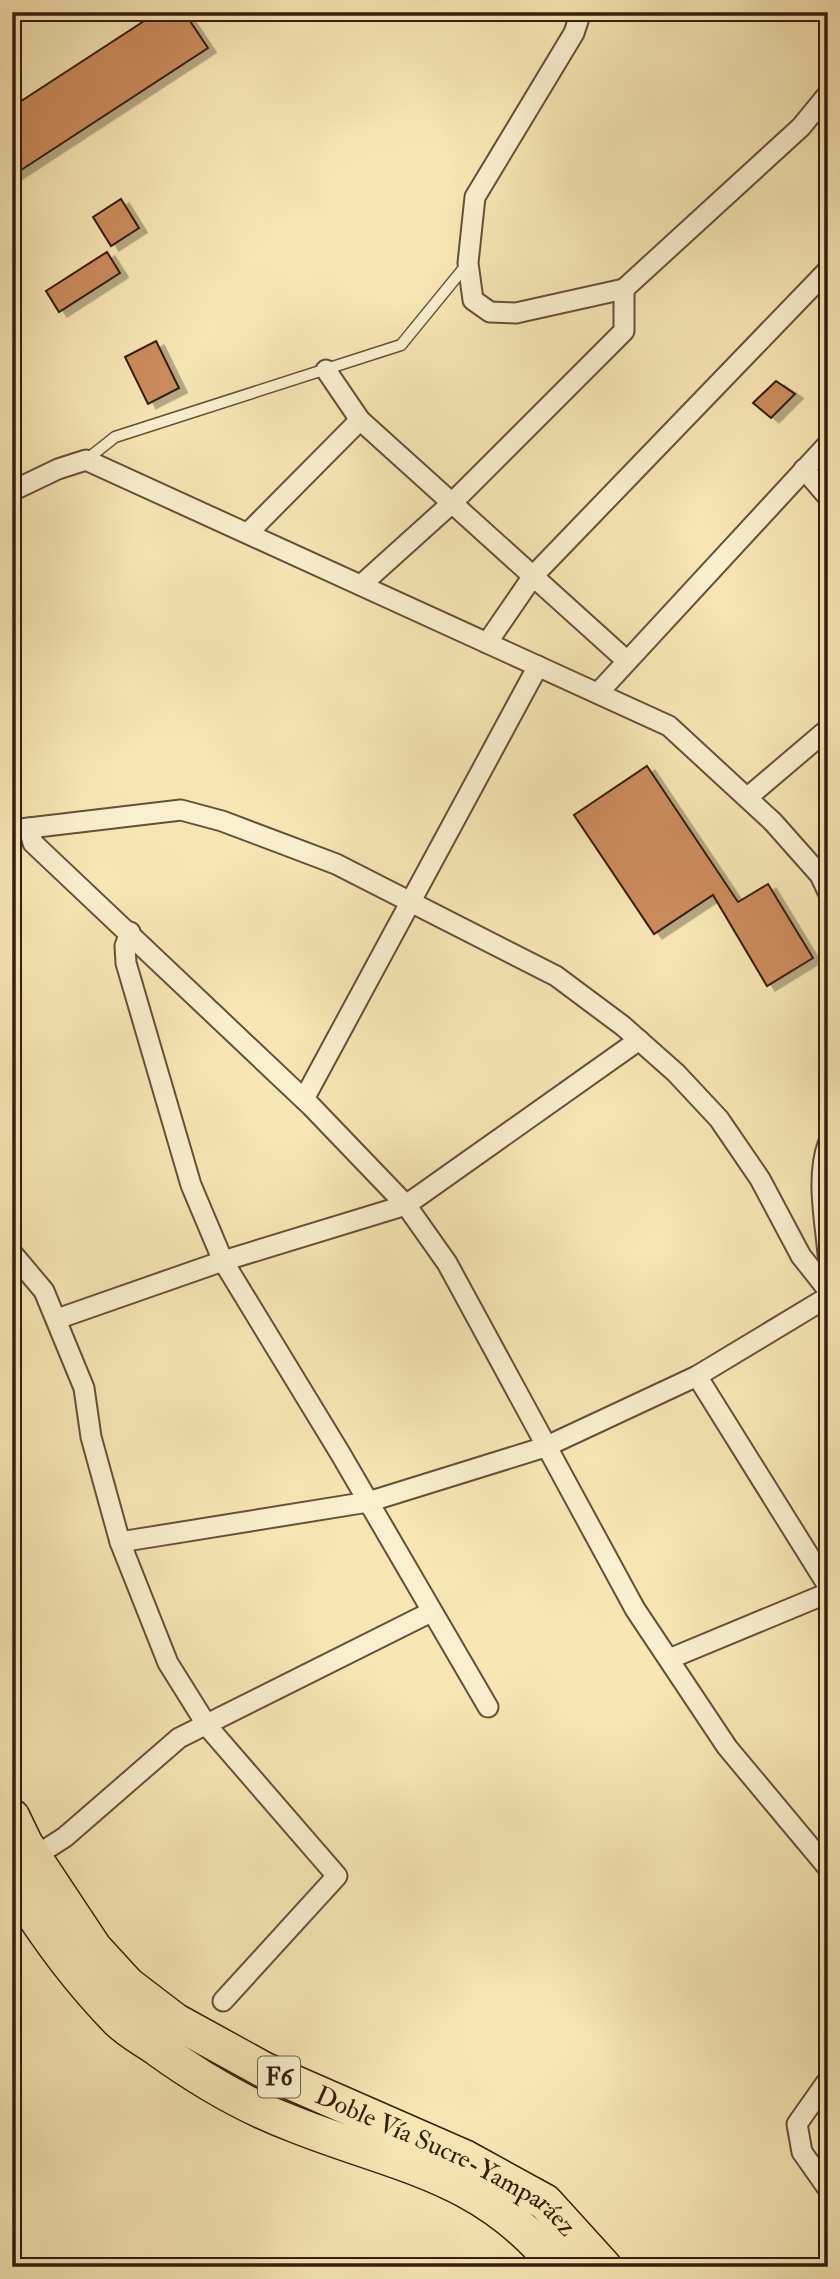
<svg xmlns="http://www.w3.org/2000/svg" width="840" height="2279" viewBox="0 0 840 2279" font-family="'IM FELL Double Pica',serif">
  <defs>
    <filter id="shadow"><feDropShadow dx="8" dy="4.5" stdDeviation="0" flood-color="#0004"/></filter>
  </defs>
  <rect width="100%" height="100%" fill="#f7e6b4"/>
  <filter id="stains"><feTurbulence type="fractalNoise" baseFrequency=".00286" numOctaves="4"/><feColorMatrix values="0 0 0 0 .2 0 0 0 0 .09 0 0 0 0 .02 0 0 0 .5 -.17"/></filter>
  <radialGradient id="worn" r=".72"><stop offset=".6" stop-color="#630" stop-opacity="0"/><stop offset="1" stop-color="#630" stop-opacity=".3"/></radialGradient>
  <!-- building -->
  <g fill="#cc8c5d" stroke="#351d0d" stroke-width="2" filter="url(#shadow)">
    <path d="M158 12H184L208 48 12 176V107Z"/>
    <path d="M121 199 139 228 111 246 93 217Z"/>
    <path d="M107 252 120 273 59 312 46 291Z"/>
    <path d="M156 341 179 388 148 404 125 357Z"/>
    <path d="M776 381 795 394 771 418 753 403Z"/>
    <path d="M647 766 738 902 768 884 813 958 767 986 713 895 654 934 574 815Z"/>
  </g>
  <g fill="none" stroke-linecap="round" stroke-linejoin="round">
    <defs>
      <path id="lane" d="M86 460 115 437 401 345 468 263"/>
      <g id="street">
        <path d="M581 12 574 33 475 197 468 263 473 300 490 312 516 313 624 289 801 127 828 94"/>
        <path d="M326 370 360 420 627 661"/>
        <path d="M804 469 828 497"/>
        <path d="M12 491 58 469 86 460 669 726 773 822 820 875 828 892"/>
        <path d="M248 533 360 420"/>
        <path d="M361 585 452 503 624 331V289"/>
        <path d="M487 643 533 576 828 270"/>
        <path d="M598 693 828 444"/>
        <path d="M748 797 828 729"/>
        <path d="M29 828 33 843 311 1106 406 1205 447 1263 635 1609 727 1747 828 1868"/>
        <path d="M12 830 181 810 222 821 336 864 556 976 623 1026 676 1073 719 1119 760 1179 801 1256 828 1290"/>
        <path d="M130 932 125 946 126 963 191 1185 223 1261 340 1453 488 1707"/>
        <path d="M304 1099 538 666"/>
        <path d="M828 1144C816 1177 825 1220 828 1254"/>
        <path d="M12 1253 44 1291 84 1388 91 1437 120 1542 168 1663 208 1727 337 1876 223 2001"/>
        <path d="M57 1319 223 1261 406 1205 639 1040"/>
        <path d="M697 1376 828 1586"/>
        <path d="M120 1542 368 1502 545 1447 697 1376 828 1297"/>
        <path d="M669 1659 828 1593"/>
        <path d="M34 1857 65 1837 179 1738 431 1612"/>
        <path d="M828 2080 797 2124 802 2152 828 2189"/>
      </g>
      <g id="highway">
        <path id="s1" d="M12 1817 25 1844 94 1948 128 1985 175 2021 264 2070 465 2158 545 2202 604 2267"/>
        <path d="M12 1880C42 1930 77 1978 118 2020 129 2031 144 2039 157 2048 201 2080 245 2106 296 2125 400 2166 483 2174 558 2267"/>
      </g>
    </defs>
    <!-- lane casing -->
    <use href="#lane" stroke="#664f37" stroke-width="13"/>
    <!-- street casing -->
    <use href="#street" stroke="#664f37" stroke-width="23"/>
    <!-- highway casing -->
    <use href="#highway" stroke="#351d0d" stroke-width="38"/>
    <!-- lane -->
    <use href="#lane" stroke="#faefce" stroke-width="10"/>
    <!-- street -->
    <use href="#street" stroke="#faefce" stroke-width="19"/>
    <!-- highway -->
    <use href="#highway" stroke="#f7e6b4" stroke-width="35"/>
  </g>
  <g text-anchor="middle" stroke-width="7" stroke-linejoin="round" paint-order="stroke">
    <!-- shield labels -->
    <rect fill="#faefce" stroke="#705c47" stroke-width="2" x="258" y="2056.5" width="42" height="41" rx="5"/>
    <g font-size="24" font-weight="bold" fill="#351d0d">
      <text x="279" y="2085">F6</text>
    </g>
    <!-- street labels -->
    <g font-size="26" fill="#351d0d" stroke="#faefce">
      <text dy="9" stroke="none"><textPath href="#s1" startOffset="570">Doble Vía Sucre-Yamparáez</textPath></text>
    </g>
  </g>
  <!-- margin -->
  <rect width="840" height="2279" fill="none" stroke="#f7e6b4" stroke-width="42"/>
  <rect x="14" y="14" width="812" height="2251" fill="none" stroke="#351d0d" stroke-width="3.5"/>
  <rect x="21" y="21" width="798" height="2237" fill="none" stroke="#351d0d" stroke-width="2"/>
  <rect width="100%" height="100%" filter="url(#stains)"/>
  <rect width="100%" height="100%" fill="url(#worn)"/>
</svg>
